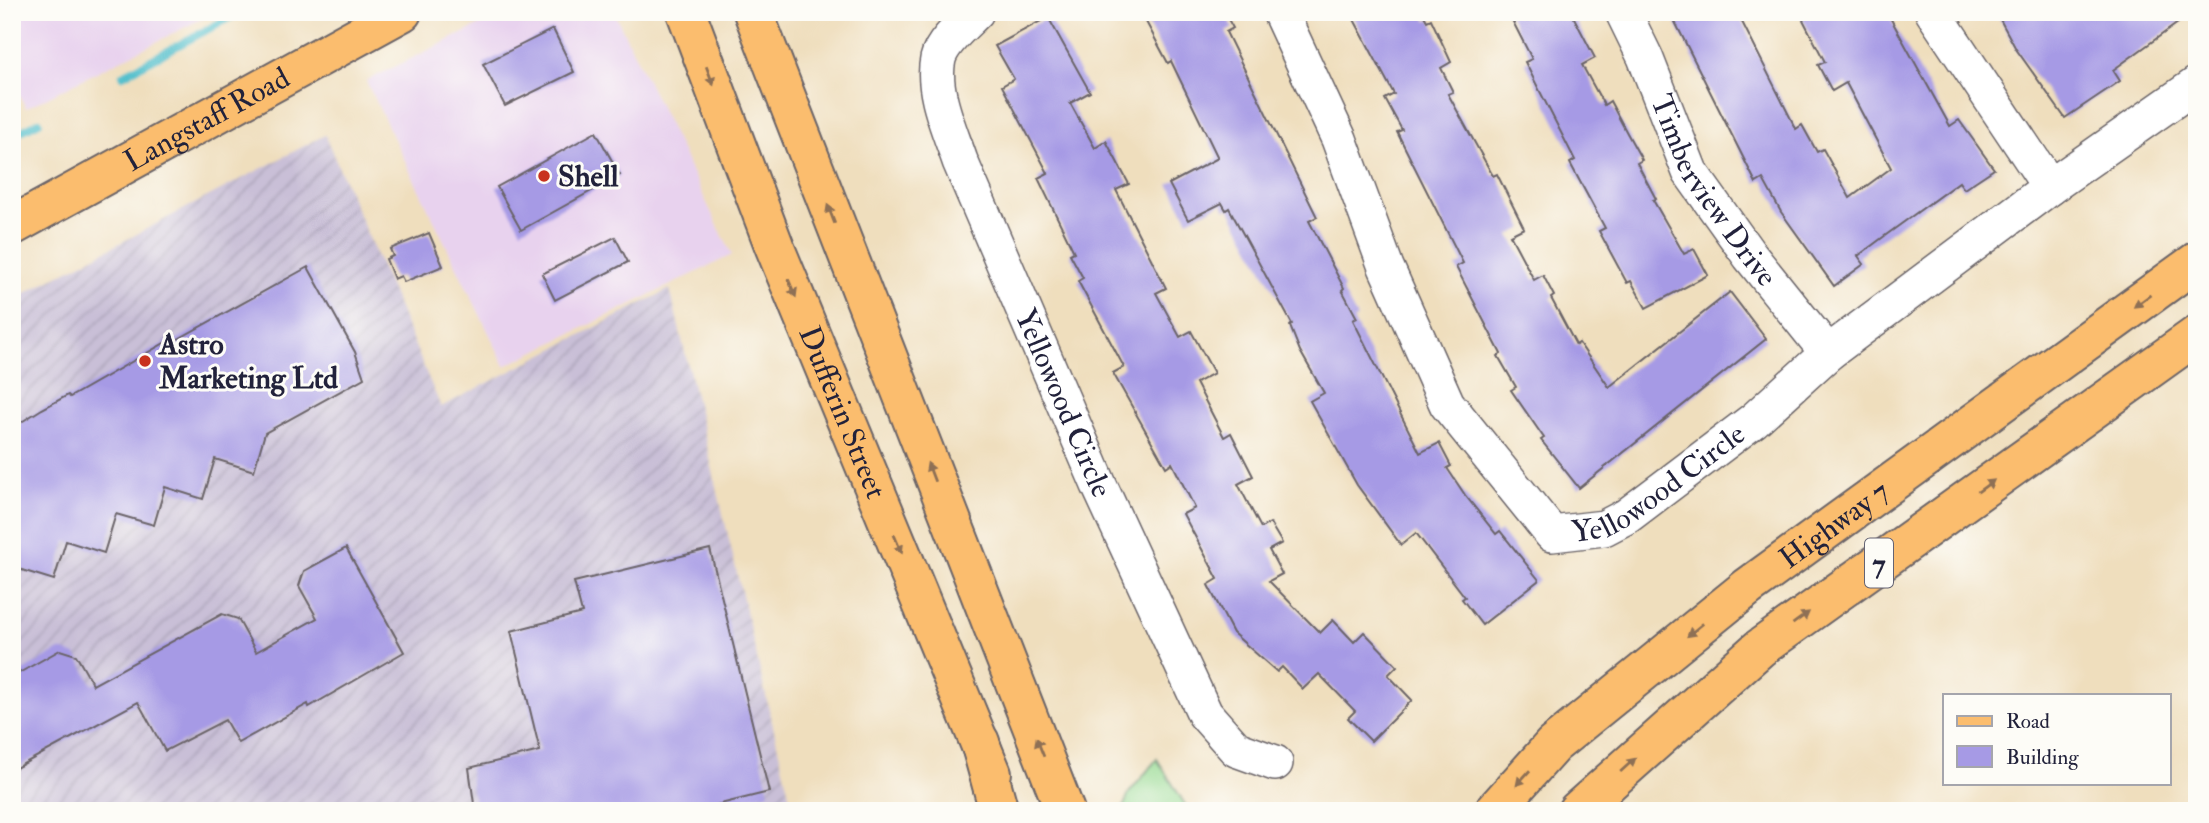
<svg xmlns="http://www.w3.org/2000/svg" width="2209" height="823" viewBox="0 0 2209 823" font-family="'IM FELL Double Pica',serif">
  <defs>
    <pattern id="industrial-furrows" width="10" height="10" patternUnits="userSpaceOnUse" patternTransform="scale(1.75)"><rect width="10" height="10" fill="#c9bfd7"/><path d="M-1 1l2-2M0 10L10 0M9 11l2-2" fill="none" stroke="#aca4b9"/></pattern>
  </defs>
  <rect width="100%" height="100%" fill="#fdfcf7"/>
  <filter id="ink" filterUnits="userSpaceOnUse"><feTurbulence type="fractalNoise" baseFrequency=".0143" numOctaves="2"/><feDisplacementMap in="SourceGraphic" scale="14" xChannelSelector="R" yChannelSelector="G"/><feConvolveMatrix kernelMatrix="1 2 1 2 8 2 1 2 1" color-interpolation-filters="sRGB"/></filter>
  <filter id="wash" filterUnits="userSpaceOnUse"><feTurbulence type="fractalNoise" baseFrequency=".00686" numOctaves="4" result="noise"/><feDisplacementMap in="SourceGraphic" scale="28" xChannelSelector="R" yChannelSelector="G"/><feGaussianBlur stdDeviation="1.57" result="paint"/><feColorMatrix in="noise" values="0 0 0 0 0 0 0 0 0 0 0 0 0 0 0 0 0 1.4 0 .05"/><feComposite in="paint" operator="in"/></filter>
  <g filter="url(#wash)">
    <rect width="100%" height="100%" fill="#efdebd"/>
    <!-- built -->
    <g fill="#e8d2ee">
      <path d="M12 12H215L26 108 12 81Z"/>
      <path d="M506 12H614L732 255 505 366 366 81Z"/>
    </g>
    <!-- industrial -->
    <path fill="url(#industrial-furrows)" d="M325 135 441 407 670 289 793 811H12V300Z"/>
    <!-- grass -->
    <path fill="#96da92" stroke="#5c7e66" stroke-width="2" d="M1157 759 1189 811H1122L1129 793Z"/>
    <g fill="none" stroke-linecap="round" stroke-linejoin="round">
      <!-- stream -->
      <g stroke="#53bfcc" stroke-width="8">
        <path d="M123 75 240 12"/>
        <path d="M12 136 39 122"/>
      </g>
    </g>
    <g id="blocks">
      <!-- building -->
      <g fill="#a69ae5">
        <path d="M1159 12H1224L1233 28 1226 32 1317 217 1309 221 1344 288 1342 290 1357 318 1353 320 1420 453 1439 443 1451 466 1447 468 1465 495 1496 534 1500 531 1539 580 1482 625 1462 599 1465 597 1416 533 1401 545 1357 485 1310 401 1324 393 1300 351 1290 326 1292 324 1229 208 1226 210 1222 203 1188 220 1169 184 1218 158 1171 61 1168 63 1145 20Z"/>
        <path d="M1350 12H1422L1427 21 1431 19 1451 62 1441 68 1453 92 1448 94 1493 176 1497 174 1524 228 1510 235 1534 280 1543 275 1554 296 1551 298 1576 345 1579 343 1609 387 1730 292 1766 339 1579 488 1541 440 1544 438 1511 390 1516 387 1498 356 1501 354 1456 267 1463 263 1397 132 1402 130 1385 99 1394 94Z"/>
        <path d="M1508 12H1571L1595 58 1582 65 1604 105 1610 101 1627 133 1642 160 1637 163 1656 199 1653 200 1684 254 1694 249 1708 275 1646 308 1631 281 1627 283 1599 231 1605 228 1570 163 1575 160 1525 62 1532 59Z"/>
        <path d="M1670 12H1737L1796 129 1802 125 1817 152 1823 149 1850 198 1891 168 1846 83 1832 91 1818 65 1825 62 1799 12H1887L1950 126 1959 120 1994 169 1964 189 1959 182 1886 235 1858 256 1864 264 1834 286 1781 212 1763 179 1756 183Z"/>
        <path d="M1996 12H2193L2113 70 2120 81 2065 118 2016 49Z"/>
        <path d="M1048 17 1090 92 1070 103 1095 148 1106 141 1129 184 1116 190 1166 288 1156 293 1180 337 1191 331 1214 373 1196 383 1224 437 1231 433 1253 476 1238 484 1261 528 1270 523 1282 543 1269 550 1282 574 1269 581 1320 633 1333 620 1354 642 1364 632 1397 666 1388 675 1412 700 1371 741 1348 718 1355 711 1319 674 1303 689 1282 667 1277 672 1233 633 1208 585 1218 579 1183 514 1195 508 1172 463 1166 467 1113 373 1124 367 1078 281 1083 278 1070 254 1074 252 1038 178 1048 173 1002 86 1014 79 995 46Z"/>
        <path d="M553 29 574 72 505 106 483 64Z"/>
        <path d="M596 132 620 175 521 230 497 187Z"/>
        <path d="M429 233 443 266 404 282 401 276 394 279 386 259 393 256 390 249Z"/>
        <path d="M615 237 628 262 555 300 542 274Z"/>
        <path d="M308 267 355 352 364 378 265 433 254 471 215 459 203 499 165 487 154 525 116 514 104 553 66 541 54 580 12 567V428L42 409 68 395 70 397 168 341 169 344Z"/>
        <path d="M346 548 404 652 309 707 308 704 238 743 225 720 165 751 138 702 12 770V677L60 650 76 655 93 685 222 614 238 619 256 652 317 618 299 586 304 571Z"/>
        <path d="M710 549 769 792 692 811H475L469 768 540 751 511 631 582 613 574 582Z"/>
      </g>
    </g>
  </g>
  <g filter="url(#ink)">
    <use href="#blocks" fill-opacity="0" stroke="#6a6468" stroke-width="2"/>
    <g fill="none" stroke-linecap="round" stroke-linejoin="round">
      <defs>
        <g id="minor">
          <path id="s1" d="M976 12C964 24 942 42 938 59 931 91 950 131 960 161L1099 485 1205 714 1236 749 1275 763"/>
          <path id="s2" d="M1280 12 1339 139 1386 267 1447 404 1552 534 1604 528 1627 516 1754 420 1828 353 2050 187 2197 84"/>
          <path id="s3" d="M1623 12 1645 57 1690 172 1750 256 1828 353"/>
          <path d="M1933 12 2050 187"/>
        </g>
        <g id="major">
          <path id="s4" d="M686 12 775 248 992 773"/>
          <path d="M753 12 1065 811"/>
          <path id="s5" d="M12 226 402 12"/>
          <path id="s6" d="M1494 811 1553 745 1748 587 2197 261"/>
          <path d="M1577 811 1760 648 2197 335"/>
        </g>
        <path id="highway" d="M980 742 999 811"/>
      </defs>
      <!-- minor casing -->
      <use href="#minor" stroke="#6a6468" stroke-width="38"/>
      <!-- major casing -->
      <use href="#major" stroke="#6a6468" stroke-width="42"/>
      <!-- highway casing -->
      <use href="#highway" stroke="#6a6468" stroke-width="42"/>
      <!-- minor -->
      <use href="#minor" stroke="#fff" stroke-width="35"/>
      <!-- major -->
      <use href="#major" stroke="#fbbd6e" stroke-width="38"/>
      <!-- highway -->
      <use href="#highway" stroke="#fbbd6e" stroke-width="38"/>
    </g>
    <!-- one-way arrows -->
    <defs><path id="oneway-solid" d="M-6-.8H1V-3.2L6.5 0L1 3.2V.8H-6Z" transform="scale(1.75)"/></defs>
    <g fill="#8e7054">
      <use href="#oneway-solid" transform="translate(710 76) rotate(69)"/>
      <use href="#oneway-solid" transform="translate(831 214) rotate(-111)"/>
      <use href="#oneway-solid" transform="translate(792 288) rotate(67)"/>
      <use href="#oneway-solid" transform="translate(2142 301) rotate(144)"/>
      <use href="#oneway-solid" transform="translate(931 472) rotate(-111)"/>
      <use href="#oneway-solid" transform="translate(1986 486) rotate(-36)"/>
      <use href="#oneway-solid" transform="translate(898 544) rotate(67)"/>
      <use href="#oneway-solid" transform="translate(1801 618) rotate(-36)"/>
      <use href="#oneway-solid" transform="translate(1695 630) rotate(141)"/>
      <use href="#oneway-solid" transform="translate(1040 747) rotate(-112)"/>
      <use href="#oneway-solid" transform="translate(1628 765) rotate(-42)"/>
      <use href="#oneway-solid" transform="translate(1523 778) rotate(132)"/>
    </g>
  </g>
  <!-- markers -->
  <g fill="#c8321e" stroke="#fdfcf7" stroke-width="2.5">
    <circle cx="544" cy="176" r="7"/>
    <circle cx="145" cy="361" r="7"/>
  </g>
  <g text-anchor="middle" stroke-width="6" stroke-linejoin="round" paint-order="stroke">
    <!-- shield labels -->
    <rect fill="#fdfcf7" stroke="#646373" stroke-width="2" x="1865" y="538.5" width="28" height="49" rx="5"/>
    <g font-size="28" font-weight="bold" fill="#22223b">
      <text x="1879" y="573">7</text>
    </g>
    <!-- street labels -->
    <g font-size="30" fill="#22223b" stroke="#fdfcf7">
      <text dy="10" stroke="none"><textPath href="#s5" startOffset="222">Langstaff Road</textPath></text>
      <text dy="10" stroke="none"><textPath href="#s3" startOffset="201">Timberview Drive</textPath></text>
      <text dy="10" stroke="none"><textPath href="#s1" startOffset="430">Yellowood Circle</textPath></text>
      <text dy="10" stroke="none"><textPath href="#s4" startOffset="430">Dufferin Street</textPath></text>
      <text dy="10" stroke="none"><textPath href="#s2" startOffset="714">Yellowood Circle</textPath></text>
      <text dy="10" stroke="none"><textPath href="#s6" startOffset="446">Highway 7</textPath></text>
    </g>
    <!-- poi labels -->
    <g font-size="30" font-weight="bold" fill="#22223b" stroke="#fdfcf7" text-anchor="start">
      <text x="558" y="186">Shell</text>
      <text x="159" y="354">Astro<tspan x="159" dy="34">Marketing Ltd</tspan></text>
    </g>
  </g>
  <!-- margin -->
  <rect width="2209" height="823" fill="none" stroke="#fdfcf7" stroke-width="42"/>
  <!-- legend -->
  <rect x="1943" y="694" width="228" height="91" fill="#fdfcf7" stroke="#a5a5ac" stroke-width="2"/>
  <rect x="1957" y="716" width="35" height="10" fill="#fbbd6e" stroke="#a5a5ac" stroke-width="2"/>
  <text x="2006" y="728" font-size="21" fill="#22223b">Road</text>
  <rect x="1957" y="746" width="35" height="21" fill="#a69ae5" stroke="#a5a5ac" stroke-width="2"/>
  <text x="2006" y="764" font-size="21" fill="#22223b">Building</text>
</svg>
